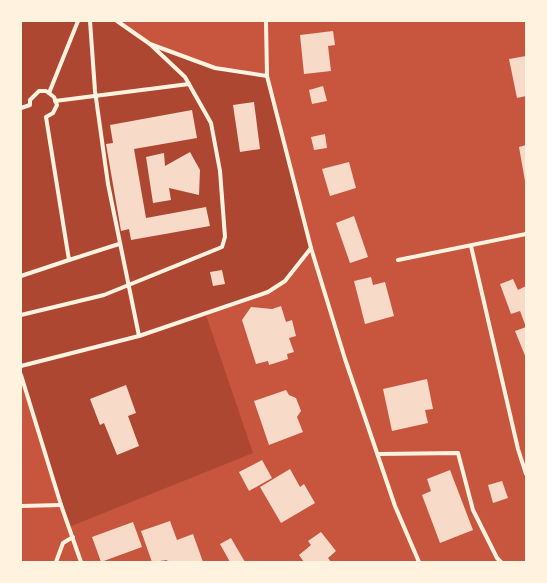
<svg xmlns="http://www.w3.org/2000/svg" width="547" height="583" viewBox="0 0 547 583" font-family="'IBM Plex Serif',serif">
  <rect width="100%" height="100%" fill="#c8553d"/>
  <!-- green -->
  <path fill="#ae4732" d="M21 21H117L151 44 215 68 267 76 311 248 285 281 268 292 206 315 253 453 69 527 21 375Z"/>
  <!-- building -->
  <g fill="#f7dbc8">
    <path d="M333 31 335 45 328 46 331 71 304 74 300 35Z"/>
    <path d="M526 56V96L517 98 509 59Z"/>
    <path d="M323 86 327 101 312 104 309 90Z"/>
    <path d="M254 102 260 149 240 152 233 105Z"/>
    <path d="M192 110 197 138 134 149 146 218 206 207 210 226 131 240 129 229 121 231 106 144 113 143 110 125Z"/>
    <path d="M325 134 327 148 314 150 311 137Z"/>
    <path d="M526 145V181H525L519 147Z"/>
    <path d="M190 152 200 170 199 195 169 188 171 200 153 203 146 157 164 153 165 166Z"/>
    <path d="M349 162 356 188 330 196 322 169Z"/>
    <path d="M354 216 368 257 350 263 336 223Z"/>
    <path d="M222 270 225 284 213 286 210 272Z"/>
    <path d="M371 277 373 285 385 282 394 316 365 324 354 281Z"/>
    <path d="M513 279 518 290 526 286V358L515 331 526 327 520 311 511 314 500 284Z"/>
    <path d="M281 306 286 322 292 320 296 336 289 338 294 352 287 354 288 359 269 365 268 361 256 364 242 320 251 307 272 309Z"/>
    <path d="M427 379 433 409 425 410 428 423 392 431 383 389Z"/>
    <path d="M126 385 136 413 128 416 139 446 117 455 104 423 100 425 90 399Z"/>
    <path d="M286 390 289 395 296 398 301 411 297 417 303 432 269 445 254 401Z"/>
    <path d="M262 460 272 478 249 491 239 472Z"/>
    <path d="M290 469 300 487 304 484 315 503 281 523 260 487Z"/>
    <path d="M450 470 473 530 440 543 422 495 431 491 427 479Z"/>
    <path d="M502 481 508 498 493 503 488 485Z"/>
    <path d="M170 521 177 540 193 534 203 562H168L167 560 152 562 141 531Z"/>
    <path d="M133 522 142 547 101 562 92 537Z"/>
    <path d="M321 532 336 551 328 558 331 562H304L299 555 311 545 308 541Z"/>
    <path d="M231 538 245 562H230L220 544Z"/>
  </g>
  <g fill="none" stroke-linecap="round" stroke-linejoin="round">
    <!-- minor -->
    <g stroke="#fff3e0" stroke-width="4">
      <path d="M117 21 150 44 215 68 267 76"/>
      <path d="M266 21 267 76 311 248 345 359 395 506 419 562"/>
      <path d="M49 93 78 21"/>
      <path d="M55 101 189 84"/>
      <path d="M21 108 30 105V100L39 91H46L54 97 57 105 53 113 46 117 69 260 119 244"/>
      <path d="M471 246 518 449 526 474"/>
      <path d="M398 260 526 234"/>
      <path d="M21 276 69 260"/>
      <path d="M21 315 104 295 222 247 225 237 220 171 211 123 185 77 150 44"/>
      <path d="M139 336 268 292 285 281 311 248"/>
      <path d="M21 366 139 336 108 184 95 91 90 21"/>
      <path d="M21 375 61 505 81 562"/>
      <path d="M378 454 458 453 473 510 497 558 501 562"/>
      <path d="M21 506 61 505"/>
      <path d="M56 562 63 543 73 537"/>
    </g>
  </g>
  <!-- border -->
  <rect width="547" height="583" fill="none" stroke="#fff3e0" stroke-width="44"/>
</svg>
